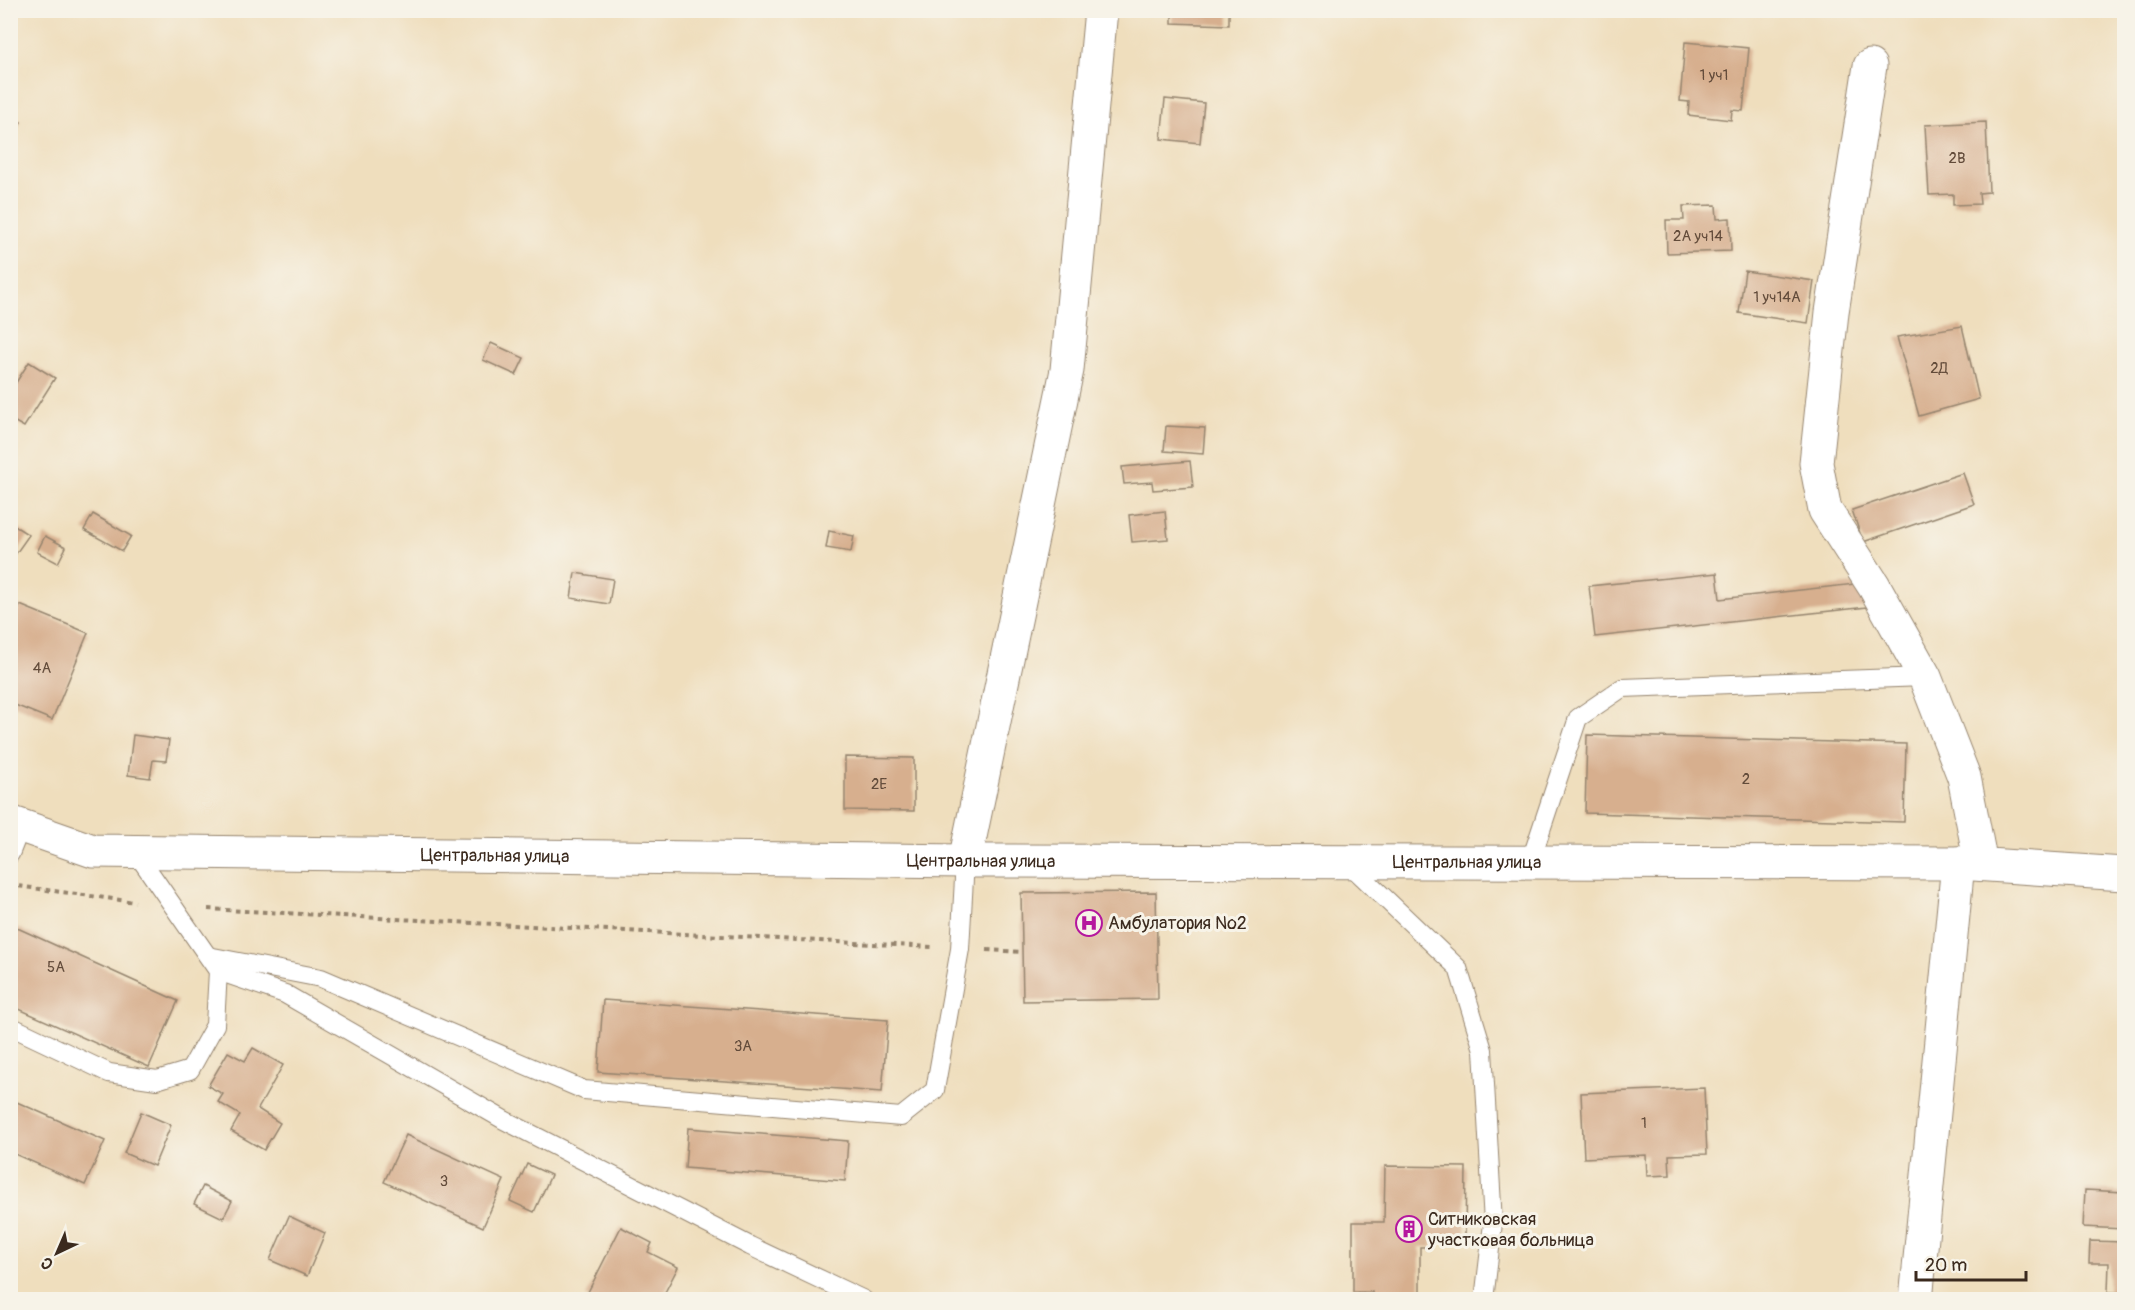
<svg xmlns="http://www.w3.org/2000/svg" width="2135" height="1310" viewBox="0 0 2135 1310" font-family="Pangolin,sans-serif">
  <rect width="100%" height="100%" fill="#f7f3e8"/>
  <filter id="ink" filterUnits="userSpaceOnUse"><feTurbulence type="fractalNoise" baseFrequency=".0167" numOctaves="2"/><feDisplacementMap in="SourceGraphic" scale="12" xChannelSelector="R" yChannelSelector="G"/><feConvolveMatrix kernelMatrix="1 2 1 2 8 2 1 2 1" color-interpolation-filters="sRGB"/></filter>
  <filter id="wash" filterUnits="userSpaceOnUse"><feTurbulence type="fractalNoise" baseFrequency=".008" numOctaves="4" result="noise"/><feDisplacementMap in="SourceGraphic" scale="24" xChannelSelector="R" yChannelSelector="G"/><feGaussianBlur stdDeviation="1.35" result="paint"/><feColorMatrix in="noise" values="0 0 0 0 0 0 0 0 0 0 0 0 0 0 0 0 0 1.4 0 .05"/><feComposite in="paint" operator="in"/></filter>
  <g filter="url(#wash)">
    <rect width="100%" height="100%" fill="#efdebd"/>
    <g id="blocks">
      <!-- building -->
      <g fill="#d7af8e">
        <path d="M1172 10H1229V25L1172 23Z"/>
        <path d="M1685 42 1749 48 1743 111 1732 110 1731 120 1688 115 1689 102 1680 101Z"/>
        <path d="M1165 99 1204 103 1200 143 1161 139Z"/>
        <path d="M10 115 21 122 10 138Z"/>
        <path d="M1986 122 1989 192 1979 193 1980 204 1953 205V194L1929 195 1925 125Z"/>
        <path d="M1716 205 1717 219 1730 218 1731 251 1667 253 1666 220H1684L1683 206Z"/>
        <path d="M1745 271 1814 281 1808 323 1739 313Z"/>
        <path d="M1962 326 1979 399 1919 416 1897 337Z"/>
        <path d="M491 343 524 358 516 375 483 360Z"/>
        <path d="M29 362 55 378 24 427 10 419V392Z"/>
        <path d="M1166 426 1205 428 1203 454 1164 451Z"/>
        <path d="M1190 461 1193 487 1153 490 1152 482 1124 484 1122 467Z"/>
        <path d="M1963 473 1974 504 1863 542 1852 510Z"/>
        <path d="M1165 511 1168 539 1132 542 1129 515Z"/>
        <path d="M93 514 131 536 122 551 84 530Z"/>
        <path d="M10 523 29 535 10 562Z"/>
        <path d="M829 531 854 536 851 552 826 548Z"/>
        <path d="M45 536 66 547 58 563 37 552Z"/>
        <path d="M575 573 613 579 609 604 571 598Z"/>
        <path d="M1717 573 1720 599 1864 583 1867 607 1595 637 1589 586Z"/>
        <path d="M20 605 88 633 52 720 10 703V629Z"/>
        <path d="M133 735 169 740 166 761 153 760 150 778 128 775Z"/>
        <path d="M1587 735 1906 744 1904 822 1585 813Z"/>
        <path d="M845 757 914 758V811L845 810Z"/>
        <path d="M1156 892 1158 999 1023 1001 1021 893Z"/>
        <path d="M13 926 178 1001 149 1067 10 1005V932Z"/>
        <path d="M603 1000 888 1020 882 1092 598 1072Z"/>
        <path d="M253 1048 283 1065 258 1109 280 1123 264 1150 231 1131 240 1115 218 1102 223 1094 208 1086 228 1052 245 1061Z"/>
        <path d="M1704 1088 1707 1154 1669 1155 1670 1175 1647 1176 1646 1155 1584 1158 1581 1093Z"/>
        <path d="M10 1099 105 1141 85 1185 10 1152Z"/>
        <path d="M141 1112 171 1125 154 1166 124 1153Z"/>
        <path d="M688 1128 848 1141 845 1181 685 1168Z"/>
        <path d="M2122 1129H2124V1160H2121Z"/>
        <path d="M406 1135 504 1180 483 1227 384 1182Z"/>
        <path d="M527 1164 551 1175 534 1212 510 1201Z"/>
        <path d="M1385 1166 1466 1167 1465 1237 1432 1236V1247H1420V1300H1372V1292H1353V1222H1384Z"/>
        <path d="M203 1186 232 1201 223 1218 194 1204Z"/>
        <path d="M2085 1190 2124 1192V1229L2083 1227Z"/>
        <path d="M289 1216 325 1233 307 1276 270 1260Z"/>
        <path d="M621 1227 652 1243 648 1252 678 1267 661 1300H592L586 1296Z"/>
        <path d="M2090 1241 2124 1242V1293L2108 1292 2109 1263H2089Z"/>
      </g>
    </g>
  </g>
  <g filter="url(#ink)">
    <use href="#blocks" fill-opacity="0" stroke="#95846e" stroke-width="1.5"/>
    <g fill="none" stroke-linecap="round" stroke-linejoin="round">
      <defs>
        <g id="service">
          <path d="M10 854 21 826"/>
          <path d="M1347 862 1458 968 1483 1050 1493 1223 1484 1300"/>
          <path d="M1530 863 1578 718 1622 688 1925 677"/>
          <path d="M208 956 321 978 584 1090 901 1117 935 1090 960 949 965 861"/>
          <path d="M218 971 285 994 504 1120 750 1246 864 1300"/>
          <path d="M10 1026 109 1073 157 1080 190 1070 215 1025 218 971 135 851"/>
        </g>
        <g id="minor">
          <path d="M1870 66 1832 312 1816 463 1825 510 1874 586 1925 677 1964 777 1981 864"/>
          <path d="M965 861 1067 370 1101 10"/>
          <path d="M1916 1300 1958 863"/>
        </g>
        <g id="tertiary">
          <path id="s1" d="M10 822 93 851 965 861 1958 863 2124 874"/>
        </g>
      </defs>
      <!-- service casing -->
      <use href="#service" stroke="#95846e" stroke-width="20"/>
      <!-- minor casing -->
      <use href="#minor" stroke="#95846e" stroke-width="35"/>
      <!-- tertiary casing -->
      <use href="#tertiary" stroke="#95846e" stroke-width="35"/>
      <!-- path -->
      <g stroke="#95846e" stroke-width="4" stroke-dasharray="4.5 4.5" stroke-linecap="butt">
        <path d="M10 885 135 902"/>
        <path d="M208 909 932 947"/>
        <path d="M987 950 1022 952"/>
      </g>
      <!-- service -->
      <use href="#service" stroke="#fff" stroke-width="18"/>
      <!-- minor -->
      <use href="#minor" stroke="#fff" stroke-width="33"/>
      <!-- tertiary -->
      <use href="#tertiary" stroke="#fff" stroke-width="33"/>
    </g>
  </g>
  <!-- icons -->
  <defs>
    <symbol id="hospital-ring" viewBox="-11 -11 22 22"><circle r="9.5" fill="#f7f3e8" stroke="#b5179e" stroke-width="1.5"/><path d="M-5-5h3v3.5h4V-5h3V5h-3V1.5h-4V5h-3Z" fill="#b5179e"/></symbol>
    <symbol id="building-ring" viewBox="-11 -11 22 22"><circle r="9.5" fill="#f7f3e8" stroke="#b5179e" stroke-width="1.5"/><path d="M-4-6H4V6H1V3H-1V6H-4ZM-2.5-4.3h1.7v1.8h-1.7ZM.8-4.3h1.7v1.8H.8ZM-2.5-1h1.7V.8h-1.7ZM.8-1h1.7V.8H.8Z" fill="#b5179e"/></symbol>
  </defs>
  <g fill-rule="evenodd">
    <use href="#hospital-ring" x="1074" y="908" width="30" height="30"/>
    <use href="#building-ring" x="1394" y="1214" width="30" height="30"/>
  </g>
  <g text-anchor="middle" stroke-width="6" stroke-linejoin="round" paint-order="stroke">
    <!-- number labels -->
    <g font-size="15" fill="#624b3a">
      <text x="1714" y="80">1 уч1</text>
      <text x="1957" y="163">2В</text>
      <text x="1698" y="241">2А уч14</text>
      <text x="1777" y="302">1 уч14А</text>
      <text x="1939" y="373">2Д</text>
      <text x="42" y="673">4А</text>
      <text x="1746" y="784">2</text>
      <text x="879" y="789">2Е</text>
      <text x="56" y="972">5А</text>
      <text x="743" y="1051">3А</text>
      <text x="1644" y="1128">1</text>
      <text x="444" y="1186">3</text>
    </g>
    <!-- street labels -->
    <g font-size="18" fill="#3b2a1e" stroke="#f7f3e8">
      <text dy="6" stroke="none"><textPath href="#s1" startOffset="490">Центральная улица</textPath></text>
      <text dy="6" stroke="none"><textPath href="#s1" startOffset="976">Центральная улица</textPath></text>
      <text dy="6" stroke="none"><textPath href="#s1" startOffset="1462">Центральная улица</textPath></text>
    </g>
    <!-- poi labels -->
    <g font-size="18" fill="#3b2a1e" stroke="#f7f3e8" text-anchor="start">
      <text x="1108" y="929">Амбулатория №2</text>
      <text x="1428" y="1225">Ситниковская<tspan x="1428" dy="21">участковая больница</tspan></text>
    </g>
  </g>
  <!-- margin -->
  <rect width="2135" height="1310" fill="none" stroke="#f7f3e8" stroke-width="36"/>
  <!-- north arrow -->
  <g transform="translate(57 1253) rotate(224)" stroke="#f7f3e8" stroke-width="4.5" paint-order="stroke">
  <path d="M0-4.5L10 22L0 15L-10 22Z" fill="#3b2a1e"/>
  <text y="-9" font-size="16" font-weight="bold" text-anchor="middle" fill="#3b2a1e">С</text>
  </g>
  <!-- scale -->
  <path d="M1916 1271v9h110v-9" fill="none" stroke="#3b2a1e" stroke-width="3"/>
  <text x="1925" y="1271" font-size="18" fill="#3b2a1e" stroke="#f7f3e8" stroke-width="4.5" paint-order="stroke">20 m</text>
</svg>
